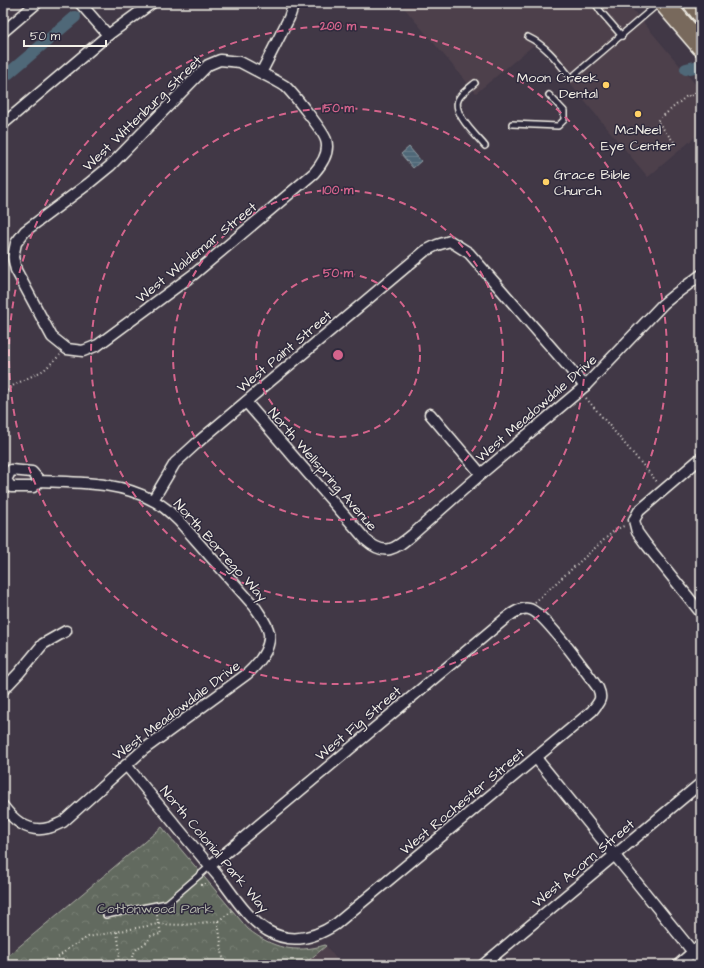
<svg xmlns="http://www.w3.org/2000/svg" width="704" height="968" viewBox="0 0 704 968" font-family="'Architects Daughter',sans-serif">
  <defs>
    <pattern id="forest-crowns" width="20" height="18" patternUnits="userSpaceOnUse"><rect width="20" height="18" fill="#626a5e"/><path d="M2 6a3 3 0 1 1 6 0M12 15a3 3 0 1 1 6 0" fill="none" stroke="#798075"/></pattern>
    <pattern id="water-rules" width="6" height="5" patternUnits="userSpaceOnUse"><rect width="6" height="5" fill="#4f6878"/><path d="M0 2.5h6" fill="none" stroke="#697e8b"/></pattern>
  </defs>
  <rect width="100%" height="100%" fill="#413846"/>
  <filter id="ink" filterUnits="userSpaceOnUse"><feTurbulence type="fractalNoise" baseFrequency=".025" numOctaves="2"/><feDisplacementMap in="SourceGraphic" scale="8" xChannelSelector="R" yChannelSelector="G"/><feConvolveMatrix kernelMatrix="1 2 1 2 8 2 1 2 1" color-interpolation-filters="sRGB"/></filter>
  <g filter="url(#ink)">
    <!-- built -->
    <g fill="#4e414c">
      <path d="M400 3H627L701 91V132L648 177 536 43 476 93Z"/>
      <path d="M326 946 341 965H303Z"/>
    </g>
    <!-- forest -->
    <path fill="url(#forest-crowns)" stroke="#abaea3" d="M162 827 248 929C272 948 295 954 325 945L326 946 303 965H3V960Z"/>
    <!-- water -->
    <path fill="url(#water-rules)" stroke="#919fa5" d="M409 147 421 161 413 168 401 154Z"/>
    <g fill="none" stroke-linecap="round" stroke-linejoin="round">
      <!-- canal -->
      <g stroke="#4f6878" stroke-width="12">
        <path d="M686 69 699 66"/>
        <path d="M3 78 75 17"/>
      </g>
      <defs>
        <g id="lane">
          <path d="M595 3 601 12 622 36"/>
          <path d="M528 37C547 46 558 62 571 78L659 3"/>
          <path d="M475 83C470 87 462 93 459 98 450 112 477 136 485 146"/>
          <path d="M512 124 558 126 564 120V111L549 95"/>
          <path d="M106 915 167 903 210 866"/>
        </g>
        <g id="street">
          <path d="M80 3 108 35"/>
          <path d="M3 32 37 3"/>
          <path d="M261 73 240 62 220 60 208 65 110 166 88 184 25 231 16 243 13 257 16 270 52 337 67 349 83 351 98 345 194 274 314 173C322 164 330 152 326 140 324 132 291 91 285 86 277 81 269 77 261 73L289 18 294 3"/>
          <path d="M3 124 108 35 152 3"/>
          <path d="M246 402 366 540C385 557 395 549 412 535L481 474 585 386 663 304 674 295 701 275"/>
          <path d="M430 414 481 474"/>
          <path d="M701 458 639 511 634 520 637 532 645 543 701 613"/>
          <path d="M153 500 175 463 198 442 425 251 437 245 450 241 469 253 585 386"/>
          <path d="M3 690 19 673 43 644 66 631"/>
          <path d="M536 758 701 962"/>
          <path d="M126 765C158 804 190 843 223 882 235 898 250 921 268 931 292 945 315 938 336 924L592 711C599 702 603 699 598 688 587 673 543 611 529 609 521 607 513 613 506 618L210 866"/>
          <path d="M3 806C14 821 29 833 48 828 53 827 58 824 63 822L143 750 247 674C258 664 271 650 269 633 267 623 260 615 255 607L179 521C171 513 163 505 152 500 118 481 78 483 40 481L33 487H11L6 480 11 470 32 472 40 481"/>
          <path d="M483 965 701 783"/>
          <path d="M678 965 701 945"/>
        </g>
        <g id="highway">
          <path d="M664 3 701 46"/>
          <path d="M693 3 701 13"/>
        </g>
      </defs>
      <!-- lane casing -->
      <use href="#lane" stroke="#f4f1e8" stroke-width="8"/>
      <!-- street casing -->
      <use href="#street" stroke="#f4f1e8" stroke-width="13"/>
      <!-- highway casing -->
      <use href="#highway" stroke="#f4f1e8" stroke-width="22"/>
      <!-- path -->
      <g stroke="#f4f1e8" stroke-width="2" stroke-dasharray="1 3" stroke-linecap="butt">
        <path d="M674 142 657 121 688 95 690 97 701 87"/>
        <path d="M3 392 8 390 14 385 44 370 60 355"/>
        <path d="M586 398 658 483"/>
        <path d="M535 602 615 530 626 525"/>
        <path d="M201 885 205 884H209"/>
        <path d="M218 921 224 965"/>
        <path d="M158 924 157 915 159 913"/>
        <path d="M117 932 120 952 118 965"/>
        <path d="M49 965 69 948 88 937 158 924 184 925 218 921 232 911"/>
        <path d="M132 965C134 940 142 952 151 936L161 934 159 925"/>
      </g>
      <!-- lane -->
      <use href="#lane" stroke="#2f2a3d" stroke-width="5"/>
      <!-- street -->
      <use href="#street" stroke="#2f2a3d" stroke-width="10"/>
      <!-- highway -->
      <use href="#highway" stroke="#78695c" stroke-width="19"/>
    </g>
  </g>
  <!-- distance rings -->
  <g fill="none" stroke="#d4648c" stroke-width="2" stroke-dasharray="7 5">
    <circle cx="338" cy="355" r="82"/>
    <circle cx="338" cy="355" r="165"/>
    <circle cx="338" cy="355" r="247"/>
    <circle cx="338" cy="355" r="329"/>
  </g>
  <!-- markers -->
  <g fill="#ffd166" stroke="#2f2a3d" stroke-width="1.5">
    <circle cx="606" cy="85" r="4"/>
    <circle cx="638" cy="114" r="4"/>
    <circle cx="546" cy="182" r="4"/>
  </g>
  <g text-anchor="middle" stroke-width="3" stroke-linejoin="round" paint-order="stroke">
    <!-- poi labels -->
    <g font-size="14" fill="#f4f1e8" stroke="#2f2a3d" text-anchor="end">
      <text x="598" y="82">Moon Creek<tspan x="598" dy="16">Dental</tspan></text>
      <text x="638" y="134" text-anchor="middle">McNeel<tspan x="638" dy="16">Eye Center</tspan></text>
      <text x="554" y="179" text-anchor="start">Grace Bible<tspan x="554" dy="16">Church</tspan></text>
    </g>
    <!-- street labels -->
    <g font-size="14" fill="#f4f1e8" stroke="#2f2a3d">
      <text transform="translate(142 113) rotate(-44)" y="5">West Wittenburg Street</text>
      <text transform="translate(196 252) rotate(-39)" y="5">West Waldemar Street</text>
      <text transform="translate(284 351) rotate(-40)" y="5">West Paint Street</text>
      <text transform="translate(536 408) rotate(-41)" y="5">West Meadowdale Drive</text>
      <text transform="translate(323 469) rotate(49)" y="5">North Wellspring Avenue</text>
      <text transform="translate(221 550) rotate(48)" y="5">North Borrego Way</text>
      <text transform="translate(176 710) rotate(-37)" y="5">West Meadowdale Drive</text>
      <text transform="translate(358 723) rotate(-40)" y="5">West Fig Street</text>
      <text transform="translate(462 801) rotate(-40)" y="5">West Rochester Street</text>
      <text transform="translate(215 849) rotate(50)" y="5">North Colonial Park Way</text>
      <text transform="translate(583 863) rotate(-40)" y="5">West Acorn Street</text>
    </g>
    <!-- park labels -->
    <g font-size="14" fill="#b2b4aa" stroke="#2f2a3d">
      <text x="155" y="913">Cottonwood Park</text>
    </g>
  </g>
  <circle cx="338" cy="355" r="6" fill="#d4648c" stroke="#2f2a3d" stroke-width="2"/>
  <g font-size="12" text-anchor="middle" font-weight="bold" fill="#d4648c" stroke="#2f2a3d" stroke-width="3" stroke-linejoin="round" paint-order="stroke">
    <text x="338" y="30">200 m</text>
    <text x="338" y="112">150 m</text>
    <text x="338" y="194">100 m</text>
    <text x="338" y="277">50 m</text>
  </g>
  <!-- margin -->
  <rect width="704" height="968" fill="none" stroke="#2f2a3d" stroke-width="16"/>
  <rect x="8" y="8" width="688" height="952" fill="none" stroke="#f4f1e8" stroke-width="1.5" filter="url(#ink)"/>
  <!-- scale -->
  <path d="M24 40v6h82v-6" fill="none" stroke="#f4f1e8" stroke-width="2"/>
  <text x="30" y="40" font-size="12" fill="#f4f1e8" stroke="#2f2a3d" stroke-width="3" paint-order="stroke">50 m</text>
</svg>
